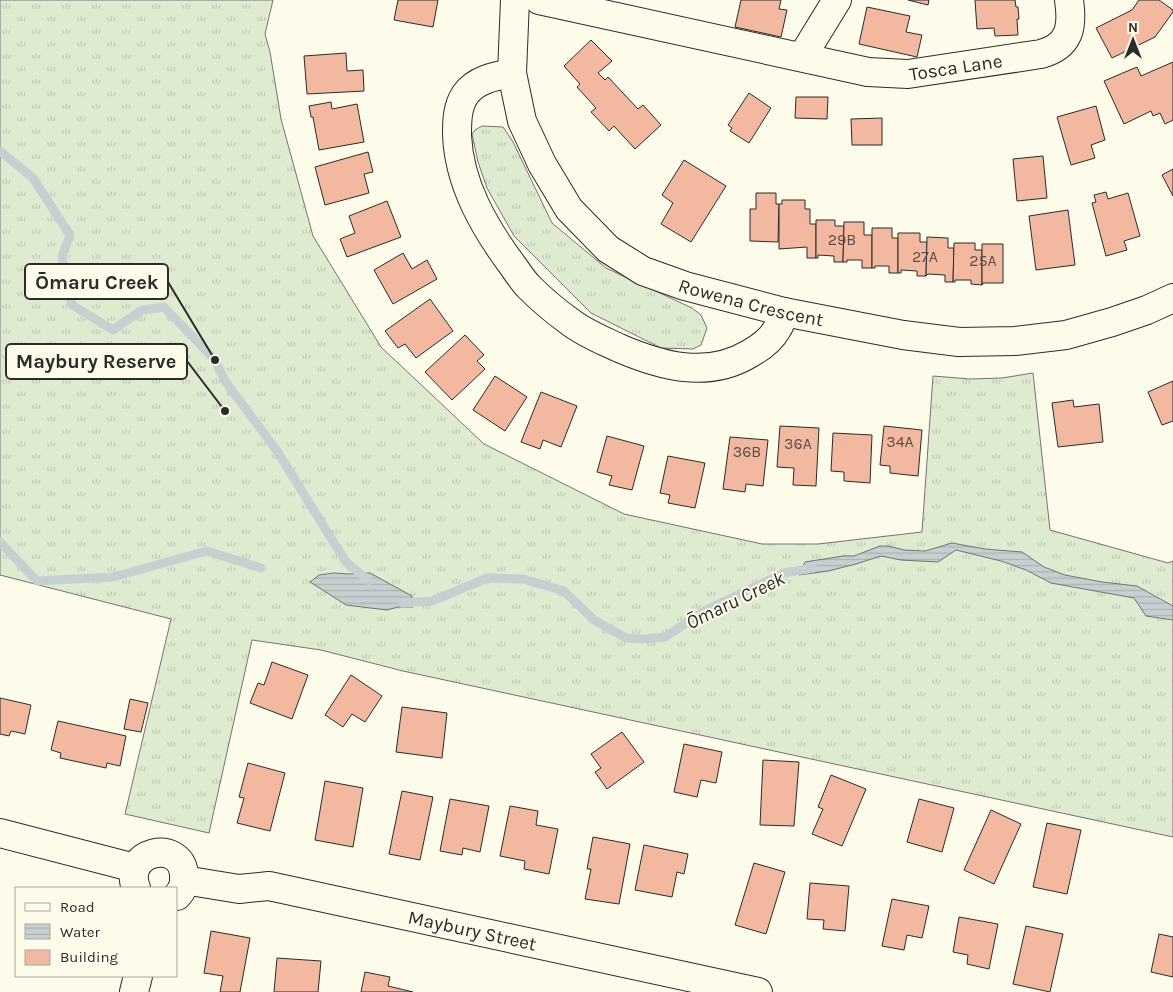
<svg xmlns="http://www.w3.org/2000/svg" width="1173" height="992" viewBox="0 0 1173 992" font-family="Karla,sans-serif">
  <defs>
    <pattern id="grass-tufts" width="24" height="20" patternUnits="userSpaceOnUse" patternTransform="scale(1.25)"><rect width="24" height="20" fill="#deebd1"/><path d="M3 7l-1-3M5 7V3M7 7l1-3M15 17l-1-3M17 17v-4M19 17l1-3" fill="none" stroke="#bfcab4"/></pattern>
    <pattern id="water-rules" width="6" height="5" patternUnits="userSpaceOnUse" patternTransform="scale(1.25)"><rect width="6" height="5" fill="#c7d0d0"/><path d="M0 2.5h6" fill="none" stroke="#abb3b3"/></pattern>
  </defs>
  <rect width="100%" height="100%" fill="#fdfbea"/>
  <!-- grass -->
  <g fill="url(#grass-tufts)" stroke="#74746e">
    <path d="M0 0H273L265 34 270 52 281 119 313 236 381 347 484 444 624 514 762 544H818L922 532 933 376 970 379 1002 378 1033 373 1050 530 1168 563 1173 561V837L403 671 321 650 252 640 209 833 125 814 171 619 0 575Z"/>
    <path d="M482 126 503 127 513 142 552 223 606 268 692 308 701 315 707 328 701 345 693 349 661 348 591 313 514 236 487 188 478 162 472 134 475 130Z"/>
  </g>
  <!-- water -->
  <g fill="url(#water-rules)" stroke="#74746e">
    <path d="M952 543 985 549 1022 552 1044 567 1065 575 1102 582 1137 586 1173 606V620L1146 616 1134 598 1051 583 1026 570 1001 561 956 550 938 562 901 560 881 556 856 564 828 571 799 575 805 562 843 556H854L880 546H888L904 550 925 551Z"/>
    <path d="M334 573 349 574 370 573 412 596 413 607H398L387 610 346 605 310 582 319 575Z"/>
  </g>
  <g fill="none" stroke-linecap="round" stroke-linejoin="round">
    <!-- stream -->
    <g stroke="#c7d0d0" stroke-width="9">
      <path d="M0 151 33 178 70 235 62 257 72 305 113 330 142 310 164 307 215 360 225 381 277 451 346 562 369 581"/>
      <path d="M0 542 37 581 113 577 207 551 261 568"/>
      <path d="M403 603 432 601 487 578 523 579 564 591 594 620 626 638 644 639 665 637 706 610 784 573 813 568"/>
    </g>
  </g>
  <!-- building -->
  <g fill="#f2b8a0" stroke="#2b2b2b">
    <path d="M398 0H438L433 27 394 20Z"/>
    <path d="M741 0H781L779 9 787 10 781 37 735 27Z"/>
    <path d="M908 0H929L928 5Z"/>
    <path d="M975 0H1015L1016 7H1018L1019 19H1017L1018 35 995 36 994 28 977 29Z"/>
    <path d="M1139 0H1159L1173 10V12L1155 37 1112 58 1096 28 1132 10Z"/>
    <path d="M867 7 910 16 906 32 922 35 917 57 859 44Z"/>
    <path d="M591 40 612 61 598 73 605 80 608 77 638 109 643 105 661 125 635 149 614 126 609 131 591 112 596 108 577 87 580 84 564 66Z"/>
    <path d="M346 53 347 71 363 70 364 91 307 94 304 56Z"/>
    <path d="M1173 62V120L1165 124 1160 113 1153 116 1151 111 1124 124 1104 81 1137 67 1141 76Z"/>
    <path d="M749 93 771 108 749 143 730 131 732 128 728 125Z"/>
    <path d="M796 97H828L827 119 795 118Z"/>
    <path d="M331 102 332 109 357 104 364 142 319 150 313 117H311L309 106Z"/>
    <path d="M1096 106 1105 140 1091 145 1095 158 1071 165 1057 117Z"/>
    <path d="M882 118V145H852L851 119Z"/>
    <path d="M368 152 373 172 364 174 369 193 325 205 315 167Z"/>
    <path d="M1043 156 1047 198 1017 201 1013 159Z"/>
    <path d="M684 160 726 186 691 242 661 224 673 203 662 195Z"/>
    <path d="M1173 169V196L1162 175Z"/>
    <path d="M1106 192 1108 199 1128 193 1140 236 1124 241 1127 250 1106 256 1092 203 1096 202 1094 195Z"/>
    <path d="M756 193H776V204H779L778 242 750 241V209H756Z"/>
    <path d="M782 200H805V209H810V224H816V258H807V247L779 249V204H782Z"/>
    <path d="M387 201 401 237 347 257 340 239 355 233 349 216Z"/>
    <path d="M1068 210 1075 265 1036 270 1029 216Z"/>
    <path d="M816 220H835V226H844L843 262H834V256L818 255V258H816Z"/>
    <path d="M844 222H864V235H872V268H862V260H847V262H843Z"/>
    <path d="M872 228H892V238H898V273H889V266H875V268H872Z"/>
    <path d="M898 233H920V242H927L926 276H917V271L901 270V273H898Z"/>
    <path d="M927 237 948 238V248H954L953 282H945V275L928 274 926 276Z"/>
    <path d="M954 243H975V250H982V285L971 284V280H955V282H953Z"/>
    <path d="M982 244H1003V283H983L982 285Z"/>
    <path d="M403 253 412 269 427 260 437 279 393 304 374 270Z"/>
    <path d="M430 299 453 331 416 358 405 344 398 348 385 331Z"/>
    <path d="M465 335 484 355 477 361 485 369 452 400 425 372Z"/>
    <path d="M495 376 527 397 505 431 473 410Z"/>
    <path d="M1173 381V421L1162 425 1148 392Z"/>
    <path d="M541 392 577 406 561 447 543 440 540 449 521 442Z"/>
    <path d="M1073 400 1074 407 1099 404 1103 442 1058 447 1052 403Z"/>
    <path d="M780 426 819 428 816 486 793 485 794 468 777 467Z"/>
    <path d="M884 426 922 430 918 476 890 473V466L880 465Z"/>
    <path d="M833 433 872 435 870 483 844 481V472L831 471Z"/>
    <path d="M607 436 644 446 632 490 609 485 612 476 597 472Z"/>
    <path d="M730 437 768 440 763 486 746 484 745 492 723 489Z"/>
    <path d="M668 456 705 463 695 508 668 503 670 495 660 493Z"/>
    <path d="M272 662 308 675 292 719 250 703 258 683 264 685Z"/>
    <path d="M351 675 382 696 365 722 352 714 343 727 325 715Z"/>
    <path d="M0 698 31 705 25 734 11 731 9 736 0 734Z"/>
    <path d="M130 699 148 703 141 732 124 729Z"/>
    <path d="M402 707 447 713 442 758 396 752Z"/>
    <path d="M58 721 126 736 120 766 107 763 106 768 60 758 61 753 51 750Z"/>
    <path d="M622 732 644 762 607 789 595 772 601 768 591 754Z"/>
    <path d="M684 744 722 752 716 783 701 780 697 797 674 792Z"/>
    <path d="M763 760 799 762 794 826 760 825Z"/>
    <path d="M248 763 285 773 270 831 237 823 244 798 239 797Z"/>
    <path d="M831 775 866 789 842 846 812 834 823 809 818 807Z"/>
    <path d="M325 781 363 788 353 847 315 840Z"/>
    <path d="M402 791 433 797 420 860 389 854Z"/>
    <path d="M450 799 489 806 480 852 463 848 462 855 440 851Z"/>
    <path d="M919 799 954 808 942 852 907 842Z"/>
    <path d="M510 806 538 811 536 825 558 829 549 874 524 869 525 861 500 856Z"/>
    <path d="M991 810 1021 824 994 884 964 870Z"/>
    <path d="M1047 823 1081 830 1067 894 1033 887Z"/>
    <path d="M593 837 630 844 619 904 585 899 591 869H587Z"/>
    <path d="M644 845 688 854 684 874 677 872 672 897 635 890Z"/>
    <path d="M754 863 785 872 766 934 735 925Z"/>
    <path d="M810 883 849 886 845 931 823 929 824 920 807 919Z"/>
    <path d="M892 899 929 906 922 938 907 935 904 950 882 946Z"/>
    <path d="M959 917 998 924 989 969 967 964 968 955 953 952Z"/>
    <path d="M1026 926 1063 934 1050 992 1013 984Z"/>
    <path d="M211 931 250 938 240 992H220L223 976 204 973Z"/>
    <path d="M1159 934 1173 937V977L1151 972Z"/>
    <path d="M277 958 321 961 318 992H274Z"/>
    <path d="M365 972 390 977 388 986 413 992H361Z"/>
  </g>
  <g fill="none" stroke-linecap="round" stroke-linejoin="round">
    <defs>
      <g id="minor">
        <path id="s1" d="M515 0 512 73 522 121 542 164 569 209 608 249 643 271 685 286 784 312 903 335 959 342 1015 341 1066 335 1112 322 1147 310 1173 298"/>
        <path id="s2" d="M539 0 868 72 908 74 1041 54C1070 46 1073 27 1069 0"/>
        <path d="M802 57 837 0"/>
        <path d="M512 73C495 76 475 80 465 95 457 107 457 122 457 135 459 184 484 227 513 266 518 273 523 281 529 287 541 299 555 311 569 321 584 333 602 340 619 348 661 366 707 379 749 354 760 348 771 340 777 329 781 324 782 317 784 312"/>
        <path d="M0 833 135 868"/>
        <path id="s3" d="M184 880 239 889 269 886 758 992"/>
        <path d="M136 888C122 851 180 838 184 874 185 882 183 890 177 896"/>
        <path d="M134 992 138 976"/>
      </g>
    </defs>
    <!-- minor casing -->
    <use href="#minor" stroke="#2b2b2b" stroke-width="30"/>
    <!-- minor -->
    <use href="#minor" stroke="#fdfbea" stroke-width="28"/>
  </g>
  <g text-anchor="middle" stroke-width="4" stroke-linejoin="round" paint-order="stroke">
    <!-- number labels -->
    <g font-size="16" fill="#5d4e48">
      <text x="842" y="245">29B</text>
      <text x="925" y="262">27A</text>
      <text x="983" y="266">25A</text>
      <text x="900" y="447">34A</text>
      <text x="798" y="449">36A</text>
      <text x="747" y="457">36B</text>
    </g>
    <!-- street labels -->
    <g font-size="19" fill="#2b2b2b" stroke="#fdfbea">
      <text dy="7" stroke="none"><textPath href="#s2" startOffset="425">Tosca Lane</textPath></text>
      <text dy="7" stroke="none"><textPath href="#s1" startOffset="432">Rowena Crescent</textPath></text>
      <text dy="7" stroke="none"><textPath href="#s3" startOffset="294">Maybury Street</textPath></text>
    </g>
    <!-- water labels -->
    <g font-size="20" font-style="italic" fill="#2b2b2b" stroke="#fdfbea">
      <text transform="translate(735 600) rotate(-26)" y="7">Ōmaru Creek</text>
    </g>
  </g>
  <!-- callouts -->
  <path fill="none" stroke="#2b2b2b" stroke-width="2" d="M215 360L168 282M225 411L187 361"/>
  <g fill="#2b2b2b" stroke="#fdfbea" stroke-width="2">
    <circle cx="215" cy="360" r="5"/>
    <circle cx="225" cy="411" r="5"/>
  </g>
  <g fill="#fdfbea" stroke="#2b2b2b" stroke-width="2">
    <rect x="25" y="264" width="143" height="35" rx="5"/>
    <rect x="6" y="344" width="181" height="35" rx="5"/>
  </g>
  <g font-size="20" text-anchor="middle" font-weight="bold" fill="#2b2b2b">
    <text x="97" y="289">Ōmaru Creek</text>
    <text x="96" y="368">Maybury Reserve</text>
  </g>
  <!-- legend -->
  <rect x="15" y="887" width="162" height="90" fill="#fdfbea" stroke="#a9a89e"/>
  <rect x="25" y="903" width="25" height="8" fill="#fdfbea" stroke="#a9a89e"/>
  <text x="60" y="912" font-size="15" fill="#2b2b2b">Road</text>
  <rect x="25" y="924" width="25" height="15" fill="url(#water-rules)" stroke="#a9a89e"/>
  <text x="60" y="937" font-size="15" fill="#2b2b2b">Water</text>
  <rect x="25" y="950" width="25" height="15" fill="#f2b8a0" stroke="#a9a89e"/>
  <text x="60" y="962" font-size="15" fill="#2b2b2b">Building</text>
  <!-- north arrow -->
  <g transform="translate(1133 40)" stroke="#fdfbea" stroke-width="4" paint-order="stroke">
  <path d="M0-4L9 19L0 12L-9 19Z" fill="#2b2b2b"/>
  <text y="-8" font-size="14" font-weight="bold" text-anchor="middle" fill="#2b2b2b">N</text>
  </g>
</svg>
